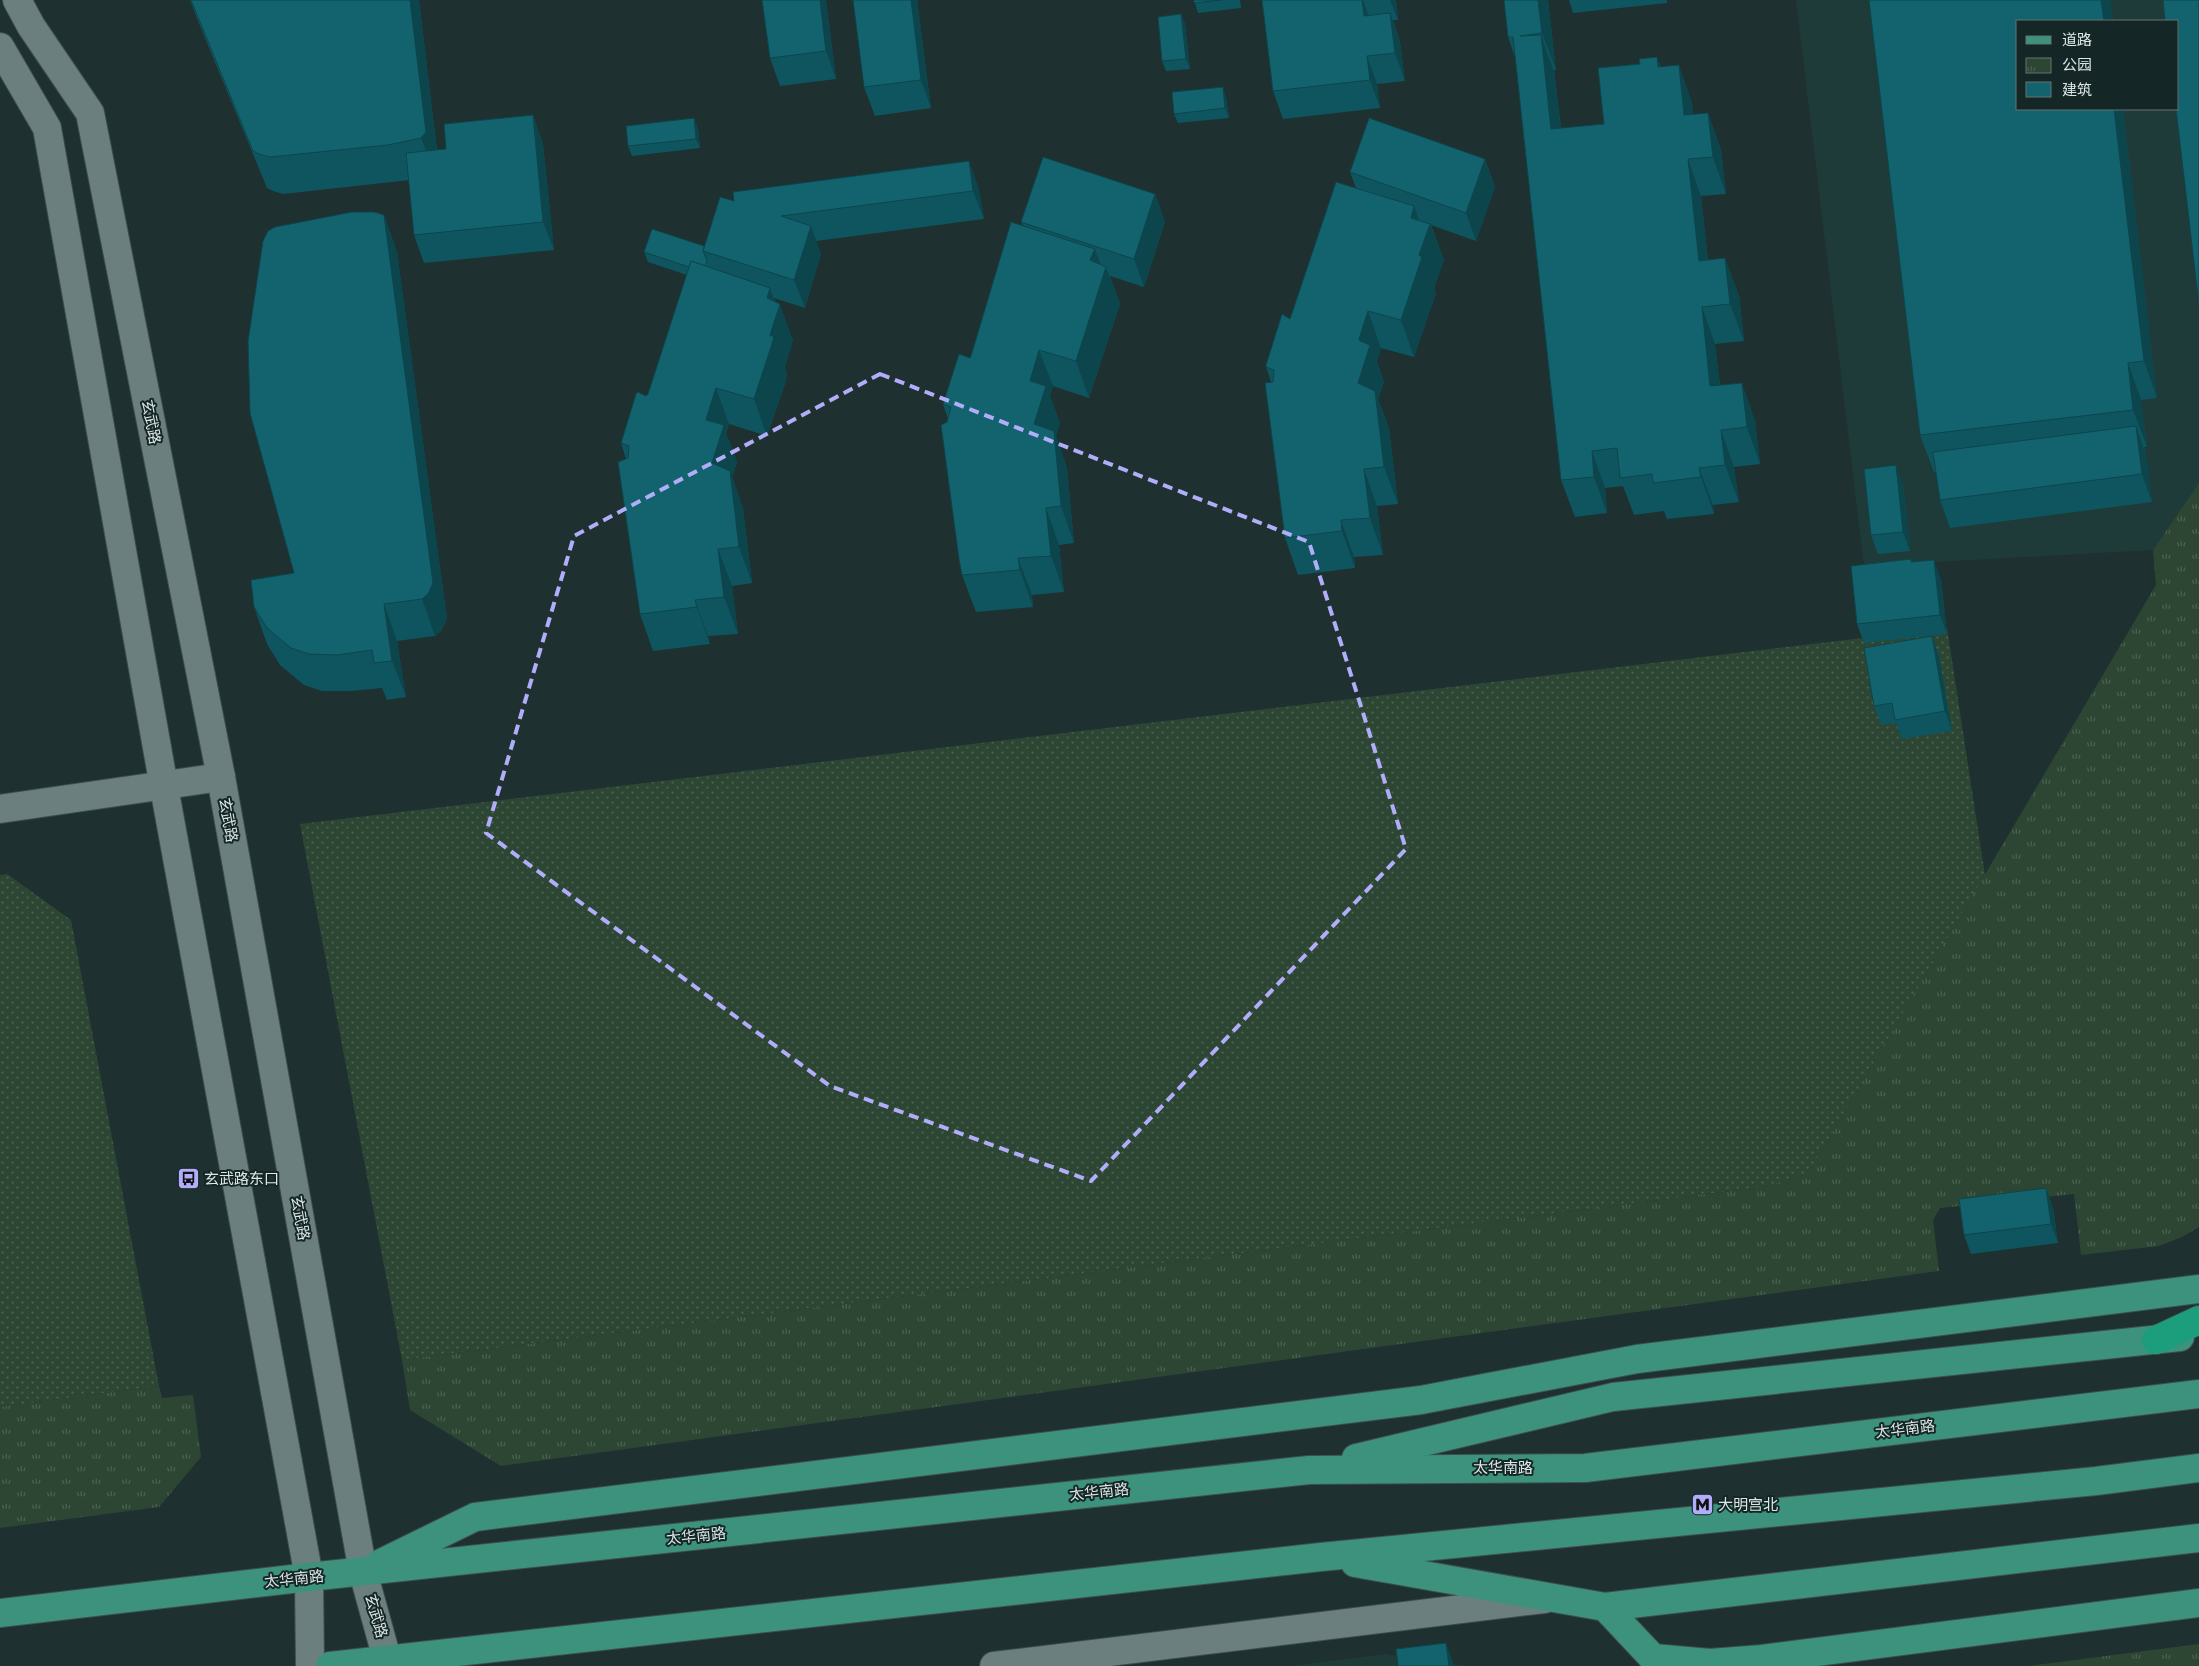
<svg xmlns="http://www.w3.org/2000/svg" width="2199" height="1666" viewBox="0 0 2199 1666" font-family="'Titillium Web','Noto Sans SC',sans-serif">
  <defs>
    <pattern id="grass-dots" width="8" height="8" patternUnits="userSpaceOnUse" patternTransform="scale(1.25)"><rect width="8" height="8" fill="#2d4633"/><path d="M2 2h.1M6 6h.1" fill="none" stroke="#4b6151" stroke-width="1.8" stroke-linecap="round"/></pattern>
    <pattern id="park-tufts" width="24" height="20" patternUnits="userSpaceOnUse" patternTransform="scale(1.25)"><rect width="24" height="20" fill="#2d4633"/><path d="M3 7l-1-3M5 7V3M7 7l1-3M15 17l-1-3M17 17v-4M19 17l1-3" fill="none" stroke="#4b6151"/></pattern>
  </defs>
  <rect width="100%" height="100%" fill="#1e302f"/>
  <!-- built -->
  <g fill="#1f3b39" fill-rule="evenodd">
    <path d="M1796 0H2199V483L2153 550 1864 566ZM2018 21H2178V109H2018Z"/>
    <path d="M1385 1654 1467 1666H1291Z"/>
  </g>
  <!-- grass -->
  <g fill="url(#grass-dots)">
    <path d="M1947 628 1985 875 1808 1174 1762 1187 402 1360 300 824Z"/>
    <path d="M7 874 71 920 159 1386 0 1407V875Z"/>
  </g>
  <!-- park -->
  <g fill="url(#park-tufts)">
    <path d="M2199 483V1227L2182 1237 2159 1246 2081 1255 2074 1194 1940 1208 1933 1220 1939 1271 501 1466 410 1410 402 1360 1762 1187 1808 1174 2156 585 2153 550Z"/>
    <path d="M159 1386 162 1398 193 1395 201 1457 159 1507 0 1528V1407Z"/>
    <path d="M2199 1644V1666H2028Z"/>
  </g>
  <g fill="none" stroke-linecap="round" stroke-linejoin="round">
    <defs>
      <g id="minor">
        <path d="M17 0 31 26 90 113 221 777 363 1572 389 1666"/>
        <path d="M0 47 47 128 164 787 309 1577 310 1666"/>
        <path d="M0 809 221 777"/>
        <path d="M994 1666 1544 1599"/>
      </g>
      <g id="major">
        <path d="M1356 1458 1613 1397 2180 1337"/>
        <path d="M1355 1563 1605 1607 2199 1538"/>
        <path d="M379 1564 475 1517 1421 1400 1637 1359 2199 1289"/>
        <path d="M1605 1607 1653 1658 1710 1663 1762 1659 2199 1603"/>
        <path d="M0 1613 309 1577 1309 1470 1585 1468 2199 1394"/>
        <path d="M330 1666 1321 1557 2096 1481 2199 1468"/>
      </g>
      <path id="highway" d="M2156 1340 2199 1320"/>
    </defs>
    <!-- minor casing -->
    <use href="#minor" stroke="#3e4e4d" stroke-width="30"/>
    <!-- major casing -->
    <use href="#major" stroke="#3e4e4d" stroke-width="30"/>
    <!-- highway casing -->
    <use href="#highway" stroke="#3e4e4d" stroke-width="30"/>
    <!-- minor -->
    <use href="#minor" stroke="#6b807e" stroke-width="28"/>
    <!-- major -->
    <use href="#major" stroke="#3c927d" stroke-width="28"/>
    <!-- highway -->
    <use href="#highway" stroke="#1c9e7d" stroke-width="28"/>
  </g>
  <!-- wall -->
  <g fill="#0f555f">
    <path d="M190 0H419L437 150 446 149 533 115 543 144 554 250 424 263 414 235 409 180 401 181 283 194 273 191 267 188 198 21Z"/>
    <path d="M762 0H826L836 79 780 86 770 58Z"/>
    <path d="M917 0 931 108 875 116 864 87Z"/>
    <path d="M1194 0H1240L1241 8 1198 13Z"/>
    <path d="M1262 0H1396L1398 20H1393L1400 42 1405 81 1377 84 1380 108 1283 119 1273 91Z"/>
    <path d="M1548 0 1556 70H1554L1561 128 1604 124 1661 67 1692 102 1693 115 1708 113 1721 150 1726 194 1701 196 1708 260 1739 295 1744 341 1715 344 1720 385 1755 420 1760 464 1734 467 1739 502 1713 505 1714 514 1667 519 1664 511 1634 515 1623 486 1605 488 1607 513 1575 517 1561 480 1515 57 1508 37Z"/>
    <path d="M1569 0H1667V3L1573 13Z"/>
    <path d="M1869 0H2110L2113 21H2018L2123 109 2157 398 2141 400 2147 447H2144L2146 455 2152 502 1950 528 1940 500 1936 472H1934L1920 435Z"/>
    <path d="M1181 14 1185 24 1190 69 1166 71 1162 61Z"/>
    <path d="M1226 97 1229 118 1178 123 1174 114Z"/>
    <path d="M698 128 700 148 632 156 628 146Z"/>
    <path d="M1485 159 1495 187 1476 241 1431 225 1444 260 1434 288 1436 293 1414 357 1381 348 1377 362 1384 382 1378 399 1389 428 1398 504 1377 506 1383 555 1354 557 1355 568 1298 575 1285 538 1271 382 1266 367 1356 188 1350 172Z"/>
    <path d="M969 161 979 190 984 219 816 241 821 254 805 308 774 298 793 340 785 367 787 374 785 384 767 436 729 424 726 433 737 462 732 477 743 508 752 583 732 586 738 634 708 636 710 644 653 651 640 614 626 459 621 443 648 394 687 275 648 262 644 252 704 246 734 201Z"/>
    <path d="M1155 194 1165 222 1144 287 1110 276 1120 304 1089 398 1053 386 1050 396 1060 423 1056 436 1067 468 1074 543 1059 545 1064 592 1032 595 1033 607 976 612 962 575 947 422 948 419 943 404 971 356 1023 226 1021 222Z"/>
    <path d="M384 215 397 252 447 619 441 631 435 636 397 641 406 697 387 700 382 688 351 691H322L304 685 280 665 267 644 254 607 294 573Z"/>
    <path d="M1903 484 1910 551 1878 554 1871 535Z"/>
    <path d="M1912 562 1941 579 1947 634 1864 643 1857 624Z"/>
    <path d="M1932 636 1939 656 1952 731 1902 739 1896 723 1881 725 1874 706Z"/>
    <path d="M2053 1207 2058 1243 1971 1254 1964 1235Z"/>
  </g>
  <!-- shaded-wall -->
  <g fill="#0d454d">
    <path d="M410 0H419L439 169 435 174 421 138Z"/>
    <path d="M820 0H826L836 79 826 51Z"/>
    <path d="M911 0H917L931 108 921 80Z"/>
    <path d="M1362 0H1363L1371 22 1364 16Z"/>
    <path d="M1390 0H1396L1398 20Z"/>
    <path d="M1538 0H1548L1556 70 1542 33Z"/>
    <path d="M2101 0H2110L2113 21H2104Z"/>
    <path d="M1390 13 1400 42 1405 81 1395 53Z"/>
    <path d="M1181 14 1185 24 1190 69 1186 59Z"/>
    <path d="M1541 35 1554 71 1565 166 1551 129Z"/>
    <path d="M1367 56 1377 84 1380 108 1370 80Z"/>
    <path d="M1657 57 1671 94 1658 67Z"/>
    <path d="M1679 65 1692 102 1698 152 1684 115Z"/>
    <path d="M1223 87 1226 97 1229 118 1225 108Z"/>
    <path d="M2114 109H2123L2157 398 2144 361Z"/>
    <path d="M1708 113 1721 150 1726 194 1713 157Z"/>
    <path d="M533 115 543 144 554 250 543 222Z"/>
    <path d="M694 118 698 128 700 148 696 139Z"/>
    <path d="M1485 159 1495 187 1476 241 1466 213Z"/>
    <path d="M1688 159 1701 196 1712 297 1699 261Z"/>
    <path d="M969 161 979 190 984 219 973 191Z"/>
    <path d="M1155 194 1165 222 1144 287 1134 259Z"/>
    <path d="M1414 206 1425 237 1430 224 1444 260 1434 288 1436 293 1414 357 1401 320 1419 255 1411 218Z"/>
    <path d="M384 215 397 252 447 619 441 631 435 636 422 599Z"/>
    <path d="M811 226 821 254 805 308 794 280Z"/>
    <path d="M1095 249 1104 275 1106 267 1120 304 1089 398 1076 361 1090 260Z"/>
    <path d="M1725 258 1739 295 1744 341 1730 304Z"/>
    <path d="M770 288 778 310 780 304 793 340 785 367 787 374 785 384 767 436 754 399 767 298Z"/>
    <path d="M1702 307 1715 344 1724 423 1710 386Z"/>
    <path d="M1368 311 1381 348 1377 362 1384 382 1378 399 1389 428 1398 504 1384 467 1358 383 1359 339Z"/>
    <path d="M1039 350 1053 386 1050 396 1060 423 1056 436 1067 468 1074 543 1061 506 1034 424 1030 381Z"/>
    <path d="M2128 363 2141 400 2147 447 2133 410Z"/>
    <path d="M1742 383 1755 420 1760 464 1747 427Z"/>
    <path d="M716 388 729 424 726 433 737 462 732 477 743 508 752 583 739 547 712 463 706 420Z"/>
    <path d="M2136 426 2146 455 2152 502 2142 474Z"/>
    <path d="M1721 430 1734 467 1739 502 1725 465Z"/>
    <path d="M1592 451 1605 488 1607 513 1594 477Z"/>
    <path d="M1896 465 1903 484 1910 551 1903 532Z"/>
    <path d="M1699 468 1713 505 1714 514 1701 477Z"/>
    <path d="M1364 469 1377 506 1383 555 1370 518Z"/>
    <path d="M1046 508 1059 545 1064 592 1051 556Z"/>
    <path d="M1341 520 1354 557 1355 568 1342 531Z"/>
    <path d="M718 549 732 586 738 634 724 597Z"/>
    <path d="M1018 558 1032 595 1033 607 1020 570Z"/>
    <path d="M1934 560 1941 579 1947 634 1940 615Z"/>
    <path d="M695 600 708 636 710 644 697 607Z"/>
    <path d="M384 604 397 641 406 697 392 661Z"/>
    <path d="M1932 636 1939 656 1952 731 1945 711Z"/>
    <path d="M2046 1188 2053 1207 2058 1243 2051 1224Z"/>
    <path d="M1446 1643 1453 1662V1666H1449Z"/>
  </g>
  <!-- building -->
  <g fill="#12636e" stroke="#0d454d">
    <path d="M191 0H410L426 132 421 138 388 145 270 157 259 154 253 151Z"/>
    <path d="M762 0H820L826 51 770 58Z"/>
    <path d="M853 0H911L921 80 864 87Z"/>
    <path d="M1194 0H1222L1194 3Z"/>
    <path d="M1262 0H1362L1364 16 1390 13 1395 53 1367 56 1370 80 1273 91Z"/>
    <path d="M1504 0H1538L1542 33 1520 36 1541 35 1551 129 1604 124 1598 68 1640 64 1639 59 1657 57 1658 67 1679 65 1684 115 1708 113 1713 157 1688 159 1699 261 1725 258 1730 304 1702 307 1710 386 1742 383 1747 427 1721 430 1725 465 1699 468 1701 477 1653 483 1652 474 1620 478 1617 448 1592 451 1594 477 1561 480 1513 37H1508Z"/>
    <path d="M1869 0H2101L2104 21H2018V109H2114L2144 361 2128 363 2133 410 1920 435Z"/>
    <path d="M2163 0H2199V305L2176 109H2178V21H2165Z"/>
    <path d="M1181 14 1186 59 1162 61 1158 17Z"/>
    <path d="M1223 87 1225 108 1174 114 1172 92Z"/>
    <path d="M533 115 543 222 414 235 406 153 446 149 444 124Z"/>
    <path d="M694 118 696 139 628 146 626 126Z"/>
    <path d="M1369 118 1485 159 1466 213 1350 172Z"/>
    <path d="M1043 157 1155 194 1134 259 1021 222Z"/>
    <path d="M969 161 973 191 781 216 811 226 794 280 703 251 720 197 734 201 733 192Z"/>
    <path d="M1336 182 1414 206 1411 218 1430 224 1419 255 1422 257 1401 320 1368 311 1359 339 1360 341 1370 345 1358 383 1375 391 1384 467 1364 469 1370 518 1341 520 1342 531 1285 538 1265 383 1273 382 1274 370 1266 367V365L1282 314 1290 319Z"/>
    <path d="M352 212H374L384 215 433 583 428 594 422 599 384 604 392 661 374 663 372 650 337 655 309 654 291 648 267 628 254 607 251 580 294 573 250 413 248 341 263 241 268 231 275 227Z"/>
    <path d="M1011 222 1095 249 1090 260 1106 267 1076 361 1039 350 1030 381 1046 386 1034 424 1054 431 1061 506 1046 508 1051 556 1018 558 1020 570 962 575 959 559 941 425 947 422 951 407 943 404 959 354 970 358 971 356Z"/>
    <path d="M652 229 704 246 703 251 707 261 705 266 691 261 689 267 644 252Z"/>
    <path d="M691 261 770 288 767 298 780 304 770 335 774 337 771 347 754 399 716 388 707 416 706 420 724 425 712 463 730 471 739 547 718 549 724 597 695 600 697 607 640 614 618 462 628 458 629 446 621 443 636 394 638 392 646 396 648 394Z"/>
    <path d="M2136 426 2142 474 1940 500 1933 452Z"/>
    <path d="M1896 465 1903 532 1871 535 1864 469Z"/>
    <path d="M1911 559V562L1934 560 1940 615 1857 624 1851 566Z"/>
    <path d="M1932 636 1945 711 1895 720 1892 703 1874 706 1864 648Z"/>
    <path d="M2046 1188 2051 1224 1964 1235 1959 1199Z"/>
    <path d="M1446 1643 1449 1666H1398L1396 1649Z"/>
  </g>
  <!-- marked area -->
  <path fill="none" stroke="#b1adfa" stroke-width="4" stroke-dasharray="10 6" stroke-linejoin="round" d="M880 374 1309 542 1406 849 1091 1181 830 1086 486 833 574 536Z"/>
  <!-- icons -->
  <defs>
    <symbol id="bus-square" viewBox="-11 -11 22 22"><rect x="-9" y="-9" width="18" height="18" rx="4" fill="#b1adfa" stroke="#142625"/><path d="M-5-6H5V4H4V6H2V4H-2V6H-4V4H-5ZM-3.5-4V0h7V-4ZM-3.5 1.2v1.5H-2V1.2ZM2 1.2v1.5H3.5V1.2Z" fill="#111"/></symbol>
    <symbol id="metro-square" viewBox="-11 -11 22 22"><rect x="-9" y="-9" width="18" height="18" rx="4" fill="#b1adfa" stroke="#142625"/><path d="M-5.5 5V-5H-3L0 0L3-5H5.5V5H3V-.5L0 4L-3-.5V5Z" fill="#111"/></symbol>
  </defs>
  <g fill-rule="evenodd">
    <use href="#bus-square" x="176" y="1166" width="25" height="25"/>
    <use href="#metro-square" x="1690" y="1492" width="25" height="25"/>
  </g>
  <g text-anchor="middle" stroke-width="4" stroke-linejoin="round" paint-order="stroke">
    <!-- street labels -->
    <g font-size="15" fill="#dce7e6" stroke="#142625">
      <text transform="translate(151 422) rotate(79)" y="5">玄武路</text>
      <text transform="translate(228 820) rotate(80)" y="5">玄武路</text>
      <text transform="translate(300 1218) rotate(80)" y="5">玄武路</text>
      <text transform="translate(1905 1429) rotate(-7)" y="5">太华南路</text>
      <text x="1503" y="1473">太华南路</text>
      <text transform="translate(1099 1492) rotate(-6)" y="5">太华南路</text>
      <text transform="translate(696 1536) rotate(-6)" y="5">太华南路</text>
      <text transform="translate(294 1579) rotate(-6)" y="5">太华南路</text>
      <text transform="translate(376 1616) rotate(74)" y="5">玄武路</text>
    </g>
    <!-- poi labels -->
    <g font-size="15" fill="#dce7e6" stroke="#142625" text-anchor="start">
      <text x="204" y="1184">玄武路东口</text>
      <text x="1718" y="1510">大明宫北</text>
    </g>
  </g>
  <!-- legend -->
  <rect x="2016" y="20" width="162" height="90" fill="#142625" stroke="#647372"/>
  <rect x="2026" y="36" width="25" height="8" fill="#3c927d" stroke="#647372"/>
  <text x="2062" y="45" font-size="15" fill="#dce7e6">道路</text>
  <rect x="2026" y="58" width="25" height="15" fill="url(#park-tufts)" stroke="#647372"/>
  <text x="2062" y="70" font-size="15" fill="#dce7e6">公园</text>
  <rect x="2026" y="82" width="25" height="15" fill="#12636e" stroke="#647372"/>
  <text x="2062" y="95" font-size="15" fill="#dce7e6">建筑</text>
</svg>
